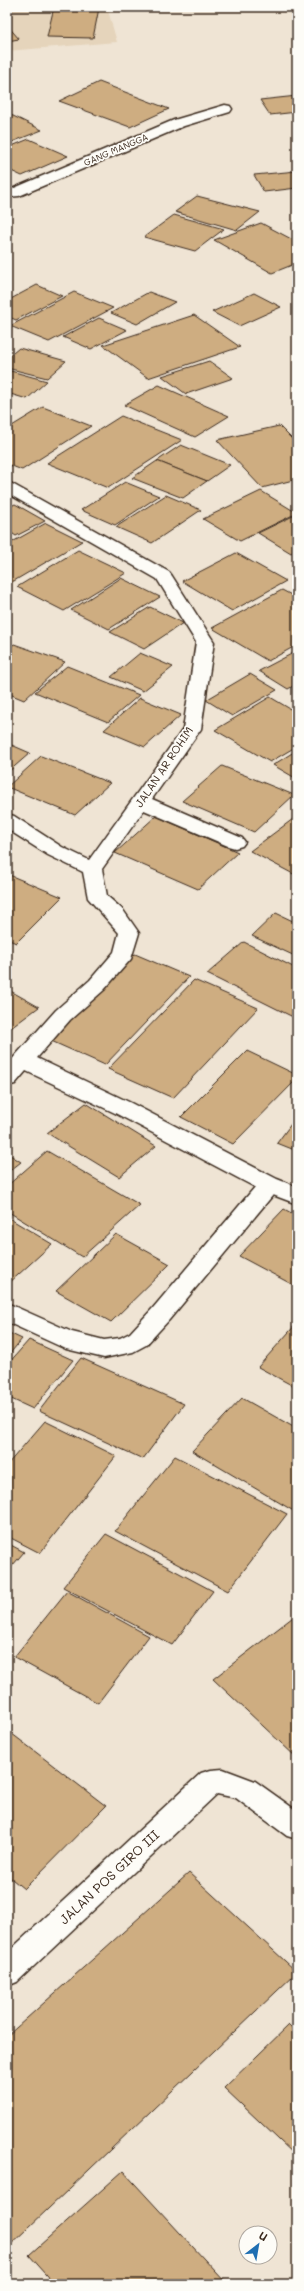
<svg xmlns="http://www.w3.org/2000/svg" width="304" height="2291" viewBox="0 0 304 2291" font-family="Mali,sans-serif">
  <rect width="100%" height="100%" fill="#efe4d4"/>
  <filter id="ink" filterUnits="userSpaceOnUse"><feTurbulence type="fractalNoise" baseFrequency=".025" numOctaves="2"/><feDisplacementMap in="SourceGraphic" scale="8" xChannelSelector="R" yChannelSelector="G"/><feConvolveMatrix kernelMatrix="1 2 1 2 8 2 1 2 1" color-interpolation-filters="sRGB"/></filter>
  <g filter="url(#ink)">
    <!-- built -->
    <path fill="#e5d4bb" d="M7 7H107L117 42 7 51Z"/>
    <!-- building -->
    <g fill="#cead81" stroke="#3b2a1e">
      <path d="M54 7 99 8 93 38 47 37Z"/>
      <path d="M7 25 19 39 7 41Z"/>
      <path d="M99 82 169 109 130 127 59 101Z"/>
      <path d="M297 96V112L270 115 260 100Z"/>
      <path d="M9 114 42 130 7 144V115Z"/>
      <path d="M29 139 68 156 22 176 7 169V148Z"/>
      <path d="M297 171V188L264 192 254 175Z"/>
      <path d="M197 196 260 212 237 230 175 212Z"/>
      <path d="M174 215 224 229 195 251 144 237Z"/>
      <path d="M261 223 297 242V263L272 273 214 240Z"/>
      <path d="M37 285 62 296 16 320 7 316V301Z"/>
      <path d="M74 292 113 308 49 342 10 326Z"/>
      <path d="M149 292 175 302 137 324 111 313Z"/>
      <path d="M254 293 281 307 239 326 212 312Z"/>
      <path d="M194 315 240 347 148 378 103 345Z"/>
      <path d="M99 318 127 330 91 349 63 337Z"/>
      <path d="M19 348 66 361 47 378 7 368V358Z"/>
      <path d="M209 361 233 378 186 394 162 376Z"/>
      <path d="M7 370 47 381 27 399 7 393Z"/>
      <path d="M159 385 229 416 195 437 124 405Z"/>
      <path d="M43 407 91 426 22 470 7 464V429Z"/>
      <path d="M121 416 182 440 108 488 47 463Z"/>
      <path d="M279 426 297 444V479L262 488 217 440Z"/>
      <path d="M181 445 230 465 207 481 157 461Z"/>
      <path d="M157 461 207 481 183 498 132 478Z"/>
      <path d="M125 482 159 496 115 525 81 510Z"/>
      <path d="M261 491 297 513 240 541 203 519Z"/>
      <path d="M166 495 201 510 152 543 116 527Z"/>
      <path d="M15 504 45 521 16 536 7 530V508Z"/>
      <path d="M297 514V550L291 553 258 533Z"/>
      <path d="M46 523 82 541 7 585V545Z"/>
      <path d="M78 550 126 573 64 611 17 587Z"/>
      <path d="M236 553 286 581 232 611 182 581Z"/>
      <path d="M121 578 160 597 109 629 71 610Z"/>
      <path d="M282 590 297 598V645L268 661 212 628Z"/>
      <path d="M150 607 183 623 144 649 110 632Z"/>
      <path d="M14 644 65 662 24 700 7 693V650Z"/>
      <path d="M297 651V684L288 689 259 671Z"/>
      <path d="M140 653 173 667 143 691 111 677Z"/>
      <path d="M67 666 139 695 108 722 35 692Z"/>
      <path d="M250 674 277 690 232 716 206 700Z"/>
      <path d="M270 697 297 713V746L270 762 215 730Z"/>
      <path d="M140 698 181 715 145 747 104 730Z"/>
      <path d="M7 743 30 753 7 773Z"/>
      <path d="M297 750V779L273 765Z"/>
      <path d="M41 756 110 783 75 815 7 787Z"/>
      <path d="M222 766 294 795 254 832 182 801Z"/>
      <path d="M156 816 238 852 198 889 115 853Z"/>
      <path d="M297 816V876L250 851Z"/>
      <path d="M7 874 62 897 16 943 7 939Z"/>
      <path d="M276 913 297 923V957L252 936Z"/>
      <path d="M244 942 297 969V1019L207 974Z"/>
      <path d="M135 954 189 977 105 1065 49 1040Z"/>
      <path d="M194 980 258 1008 173 1098 108 1069Z"/>
      <path d="M7 989 39 1007 7 1031Z"/>
      <path d="M247 1051 297 1075V1079L233 1144 181 1117Z"/>
      <path d="M86 1103 156 1146 119 1177 47 1133Z"/>
      <path d="M297 1116V1151L277 1143Z"/>
      <path d="M47 1151 140 1205 82 1257 7 1211V1186Z"/>
      <path d="M7 1153 21 1162 7 1173Z"/>
      <path d="M284 1209 297 1216V1287L239 1256Z"/>
      <path d="M7 1217 52 1244 7 1285Z"/>
      <path d="M116 1234 170 1264 111 1322 56 1291Z"/>
      <path d="M297 1323V1388L258 1367Z"/>
      <path d="M7 1332 22 1339 7 1357Z"/>
      <path d="M29 1340 73 1360 33 1409 7 1397V1365Z"/>
      <path d="M81 1358 184 1404 143 1459 39 1411Z"/>
      <path d="M242 1398 297 1429V1513L192 1451Z"/>
      <path d="M45 1421 116 1456 40 1553 7 1536V1465Z"/>
      <path d="M175 1456 287 1514 228 1591 115 1531Z"/>
      <path d="M106 1534 213 1591 172 1645 63 1587Z"/>
      <path d="M7 1543 24 1552 7 1572Z"/>
      <path d="M67 1591 149 1636 98 1703 14 1657Z"/>
      <path d="M297 1614V1758L213 1679Z"/>
      <path d="M7 1730 106 1806 24 1889 7 1875Z"/>
      <path d="M189 1873 297 1972 7 2248V2036Z"/>
      <path d="M289 2025 297 2033V2157L224 2088Z"/>
      <path d="M123 2171 227 2284H55L29 2255Z"/>
    </g>
    <g fill="none" stroke-linecap="round" stroke-linejoin="round">
      <defs>
        <g id="minor">
          <path d="M225 105 230 106 232 109 230 112 184 126 19 196 7 197V189H12L174 120Z"/>
          <path d="M7 481 169 572 172 576 214 642 201 729 152 799 242 838 245 842 242 846 235 848 228 846 144 810 102 869 107 896 123 910 139 933 131 959 104 990 70 1020 37 1058 131 1103 277 1179 297 1187V1204L273 1195 169 1320 146 1345 133 1352 104 1358 66 1349 7 1322V1303L72 1332 104 1340 120 1338 130 1333 153 1308 255 1187 115 1113 26 1071 15 1084 7 1086V1065L56 1010 90 980 114 952 119 933 88 898 83 872 48 855 7 829V814L14 816 62 847 89 860 183 729 196 642 157 579 7 493Z"/>
          <path d="M223 1769 255 1781 297 1811V1839L287 1836 236 1798 217 1794 17 1982 7 1986V1953L201 1773 211 1770Z"/>
        </g>
      </defs>
      <!-- minor casing -->
      <use href="#minor" stroke="#3b2a1e" stroke-width="3"/>
      <!-- minor -->
      <use href="#minor" fill="#fdfcf7" fill-rule="evenodd"/>
    </g>
  </g>
  <g text-anchor="middle" stroke-width="3.5" stroke-linejoin="round" paint-order="stroke">
    <!-- far-street labels -->
    <g font-size="9" fill="#3b2a1e" stroke="#fdfcf7">
      <text transform="translate(116 150) rotate(-23)" y="3">GANG MANGGA</text>
    </g>
    <!-- street labels -->
    <g font-size="11" fill="#3b2a1e" stroke="#fdfcf7">
      <text transform="translate(164 767) rotate(-56)" y="4">JALAN AR ROHIM</text>
    </g>
    <!-- near-street labels -->
    <g font-size="13" fill="#3b2a1e" stroke="#fdfcf7">
      <text transform="translate(109 1877) rotate(-43)" y="5">JALAN POS GIRO III</text>
    </g>
  </g>
  <!-- margin -->
  <rect width="304" height="2291" fill="none" stroke="#fdfcf7" stroke-width="24"/>
  <rect x="12" y="12" width="280" height="2267" fill="none" stroke="#3b2a1e" stroke-width="1.5" filter="url(#ink)"/>
  <!-- north arrow -->
  <g transform="translate(258 2245) rotate(31)"><circle r="19" fill="#fdfcf7" stroke="#afa8a0"/>
  <path d="M0-3L7 15L0 10L-7 15Z" fill="#1f6fb2"/>
  <text y="-6" font-size="11" font-weight="bold" text-anchor="middle" fill="#3b2a1e">U</text>
  </g>
</svg>
